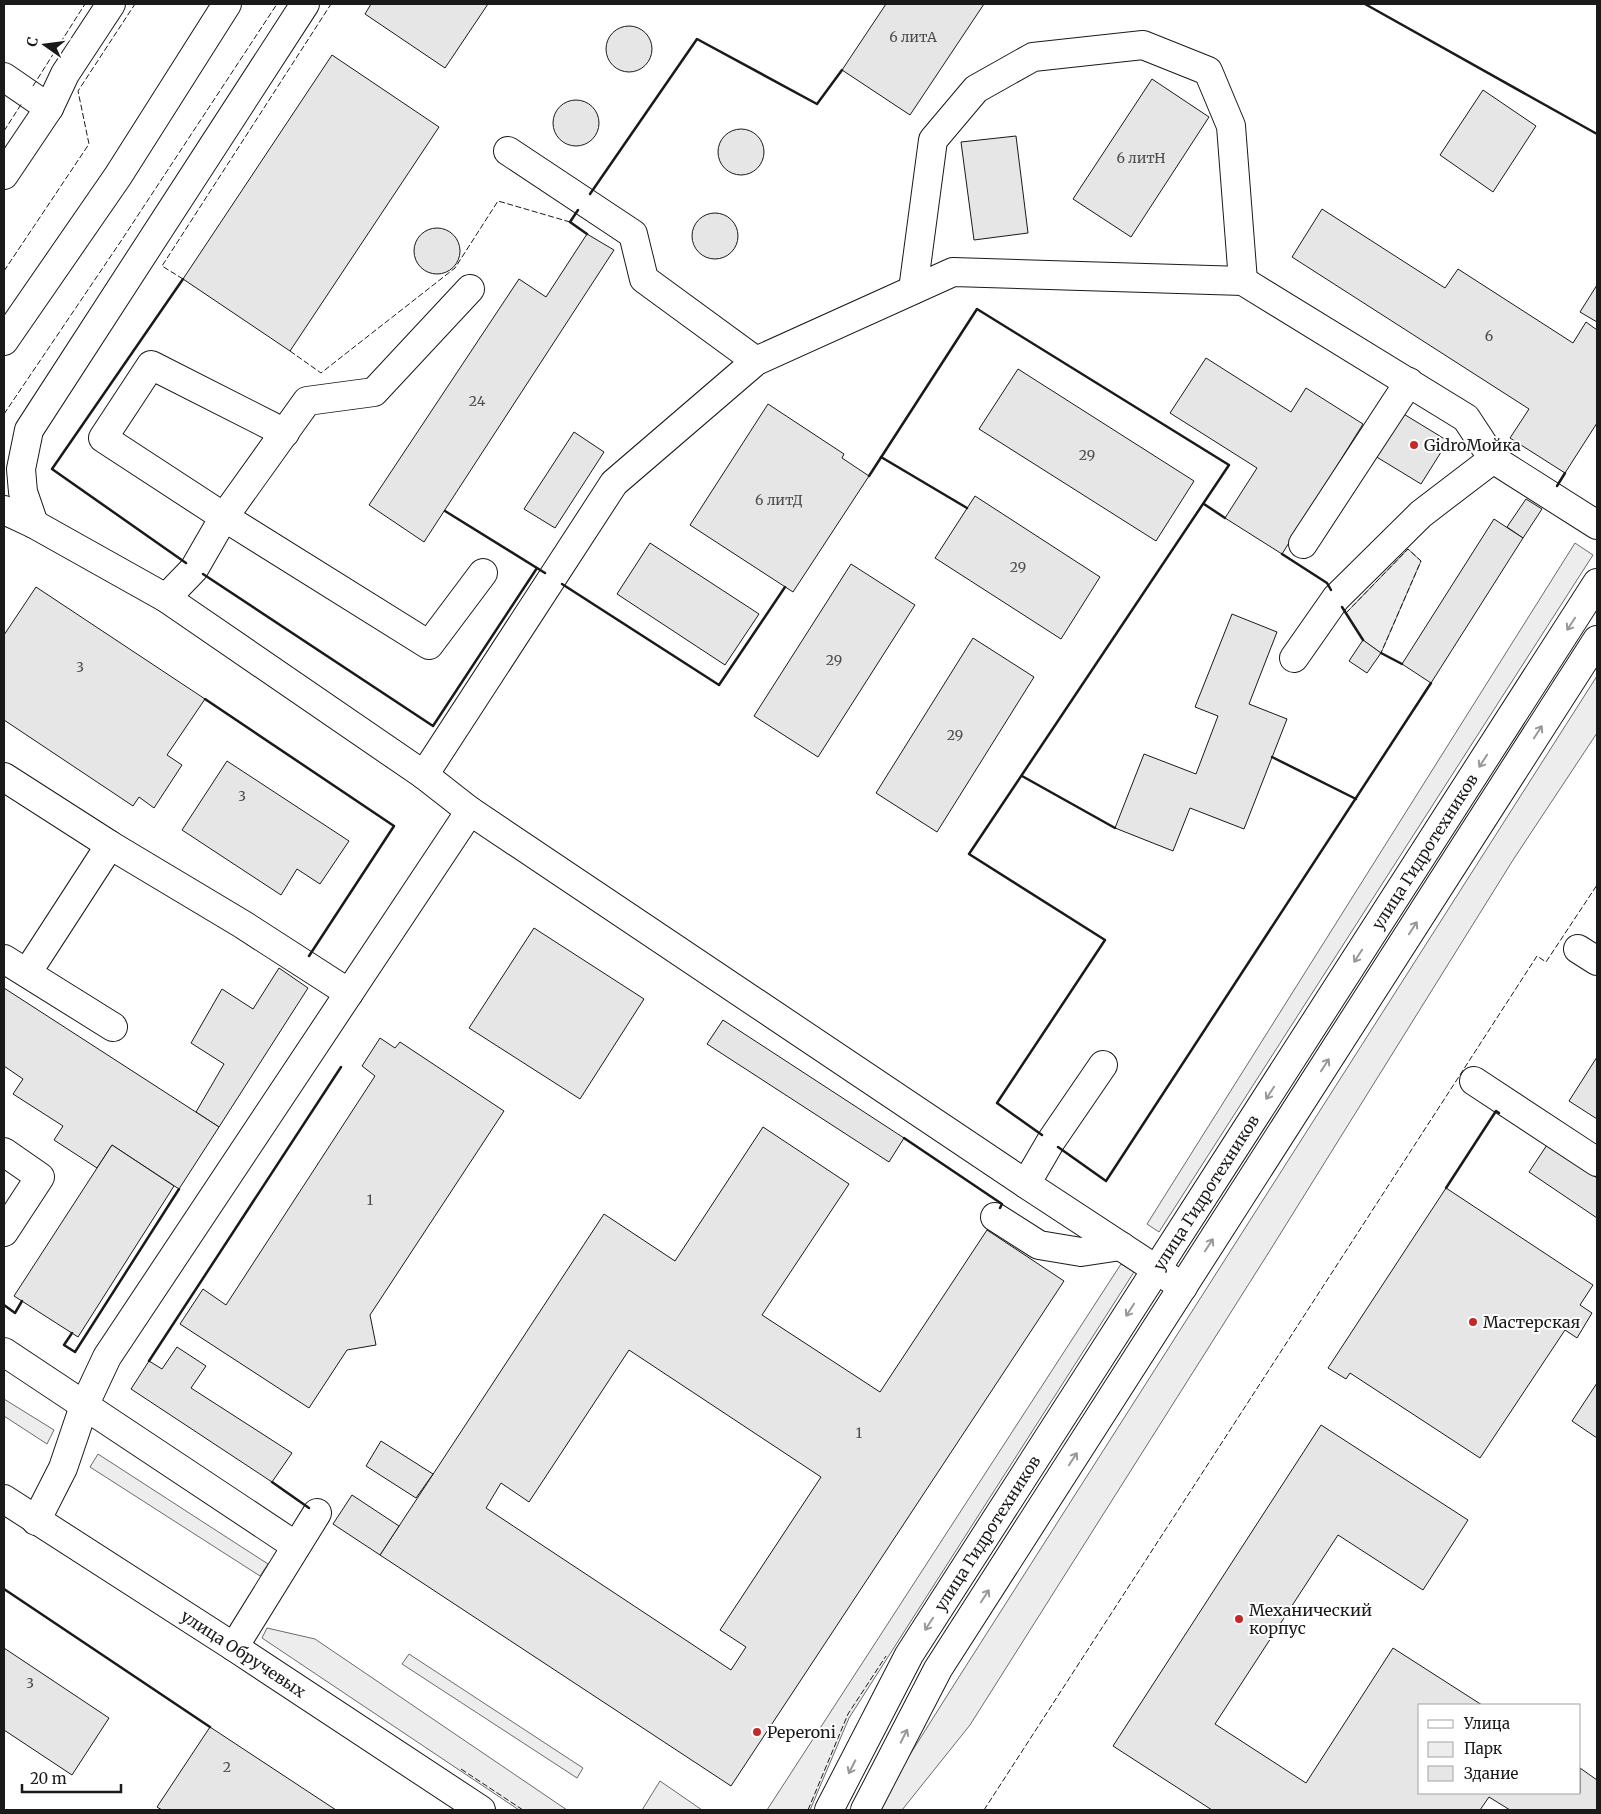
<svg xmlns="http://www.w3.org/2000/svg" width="1601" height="1814" viewBox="0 0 1601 1814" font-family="Merriweather,serif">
  <rect width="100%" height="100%" fill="#fff"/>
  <!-- green -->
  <g fill="#ededed" stroke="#6a6a6a">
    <path d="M1575 543 1593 555 1159 1232 1147 1224Z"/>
    <path d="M1408 549 1421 561 1381 653 1363 640 1346 613Z"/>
    <path d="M1597 676V733L1513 860 1269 1252 970 1725 902 1810H881L904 1764 957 1680Z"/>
    <path d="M1121 1264 1134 1272 849 1718 810 1810H767Z"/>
    <path d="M4 1399 54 1430 47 1444 4 1416Z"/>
    <path d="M98 1454 268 1564 260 1576 90 1467Z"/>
    <path d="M267 1628 315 1639 567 1810H519L262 1638Z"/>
    <path d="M409 1654 583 1768 577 1778 402 1664Z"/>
    <path d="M660 1781 702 1810H642Z"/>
  </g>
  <!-- building -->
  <g fill="#e6e6e6" stroke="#1a1a1a" fill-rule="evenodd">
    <path d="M371 4H488L445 68 365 14Z"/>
    <path d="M886 4H984L910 115 842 70Z"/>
    <circle cx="629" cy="49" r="23"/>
    <path d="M332 55 439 127 290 351 183 279Z"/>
    <path d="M1152 79 1209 117 1131 237 1073 199Z"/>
    <path d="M1483 90 1536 126 1493 192 1440 155Z"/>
    <circle cx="576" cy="123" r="23"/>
    <circle cx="741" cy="152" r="23"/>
    <path d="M1016 136 1028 233 974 240 961 142Z"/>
    <path d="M1322 209 1445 288 1458 269 1573 343 1586 322 1597 330V423L1565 473 1510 438 1529 409 1292 257Z"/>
    <circle cx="715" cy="236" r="23"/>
    <circle cx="437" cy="251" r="23"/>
    <path d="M587 234 614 250 424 542 369 505 519 279 546 297Z"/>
    <path d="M1597 285V322L1580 312Z"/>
    <path d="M1206 358 1291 412 1306 388 1363 424 1282 554 1225 518 1257 468 1170 413Z"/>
    <path d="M1018 369 1194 481 1156 541 979 429Z"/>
    <path d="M768 404 844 454 842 458 869 476 793 592 690 525Z"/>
    <path d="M1402 413 1448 441 1421 484 1375 456Z"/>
    <path d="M574 432 604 452 555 528 524 509Z"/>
    <path d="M975 496 1100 577 1061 639 935 558Z"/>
    <path d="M1526 499 1542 509 1523 538 1507 527Z"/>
    <path d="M1494 519 1523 538 1431 683 1402 664Z"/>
    <path d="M650 543 759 614 725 665 617 594Z"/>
    <path d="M851 564 915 605 818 757 754 716Z"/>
    <path d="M36 587 205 699 167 755 182 765 154 808 139 797 133 806 4 720V635Z"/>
    <path d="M1232 614 1277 632 1249 704 1287 719 1244 829 1190 808 1173 851 1115 828 1144 754 1196 774 1218 716 1195 707Z"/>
    <path d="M973 638 1034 677 937 832 876 793Z"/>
    <path d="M1363 640 1381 653 1367 673 1349 661Z"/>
    <path d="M227 761 349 841 320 884 297 869 281 895 182 830Z"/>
    <path d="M534 928 644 999 580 1099 469 1028Z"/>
    <path d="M279 968 308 988 219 1127 196 1112 224 1064 191 1043 222 989 253 1009Z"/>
    <path d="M4 988 219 1127 179 1189 112 1145 97 1168 54 1140 63 1126 13 1094 23 1079 4 1066Z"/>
    <path d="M723 1020 904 1138 889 1162 707 1044Z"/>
    <path d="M380 1038 395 1048 400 1042 504 1111 370 1315 376 1345 347 1350 309 1408 180 1324 203 1289 226 1305 375 1076 362 1066Z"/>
    <path d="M1597 1057V1119L1569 1101Z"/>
    <path d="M763 1127 849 1184 762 1315 880 1392 987 1230 1064 1281 731 1786 380 1555 604 1214 675 1261ZM629 1350 821 1477 720 1630 746 1647 731 1670 486 1508 501 1483 529 1502Z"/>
    <path d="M112 1145 174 1186 78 1337 14 1296Z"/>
    <path d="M1547 1145 1597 1178V1218L1529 1172Z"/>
    <path d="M1446 1188 1593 1285 1580 1305 1592 1313 1577 1338 1565 1330 1480 1458 1350 1373 1346 1379 1328 1368Z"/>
    <path d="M177 1347 206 1366 191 1388 292 1453 272 1482 131 1389 149 1361 162 1369Z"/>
    <path d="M1597 1383V1438L1572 1421Z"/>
    <path d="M1321 1425 1468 1520 1423 1590 1338 1535 1215 1724 1306 1783 1393 1648 1482 1705H1420V1793H1580V1768L1597 1780V1810H1510L1489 1797 1480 1810H1212L1113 1746Z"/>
    <path d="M381 1441 433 1474 416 1498 366 1466Z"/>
    <path d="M352 1495 399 1526 380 1555 333 1524Z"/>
    <path d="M4 1648 109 1718 72 1775 4 1730Z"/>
    <path d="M210 1727 336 1810H162L157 1807Z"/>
  </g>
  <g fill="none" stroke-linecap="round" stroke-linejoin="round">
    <defs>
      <g id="minor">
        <path d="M4 77 49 108"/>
        <path d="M508 151 633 234 644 279 756 361"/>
        <path d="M4 175 49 108 65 74 111 4"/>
        <path d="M913 290 933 140 976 89 1033 57 1143 45 1208 71 1231 126 1243 281"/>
        <path d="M4 341 118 176 227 4"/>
        <path d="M285 433 151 365 103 438 224 517 429 645 483 573"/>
        <path d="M4 510 34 524 166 598 424 775 470 811 1026 1184 1183 1287"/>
        <path d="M34 524 23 492 21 469 29 430 305 4"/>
        <path d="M1303 544 1409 382"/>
        <path d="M166 598 194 569 224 517 307 401 374 392 470 289"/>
        <path d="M1294 658 1336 598 1421 514 1493 459"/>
        <path d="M424 775 614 483 756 361 953 272 1243 281 1466 418 1493 459 1597 525"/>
        <path d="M4 777 110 845 242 924 349 993"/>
        <path d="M1578 949 1597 961"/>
        <path d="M4 959 113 1027"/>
        <path d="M27 973 110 845"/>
        <path d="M1474 1081 1597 1162"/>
        <path d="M4 1152 40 1177 4 1232"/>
        <path d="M1026 1184 1051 1141 1103 1065"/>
        <path d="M995 1217 1039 1245 1081 1252 1121 1246"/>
        <path d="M4 1352 296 1546"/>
        <path id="s1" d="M4 1499 234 1647 481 1810"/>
        <path d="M36 1521 63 1468 84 1406 107 1357 470 811"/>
        <path d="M234 1647 317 1513"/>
        <path id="s2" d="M829 1810 909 1655 1597 583"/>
        <path d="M865 1810 938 1669 1597 640"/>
      </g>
    </defs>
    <!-- minor casing -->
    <use href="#minor" stroke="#1a1a1a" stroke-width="30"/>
    <!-- minor -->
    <use href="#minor" stroke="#fff" stroke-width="28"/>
    <!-- fence -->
    <g stroke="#1a1a1a" stroke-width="1" stroke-dasharray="6 2.5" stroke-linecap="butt">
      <path d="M33 86 85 4"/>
      <path d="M4 131 22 103"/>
      <path d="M4 271 89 144 78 91 135 4"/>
      <path d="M183 279 162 266 331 4"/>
      <path d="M290 351 321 373 455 268 498 201 570 222"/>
      <path d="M4 414 121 241 277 4"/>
      <path d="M1346 613 1408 549 1421 561 1381 653"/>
      <path d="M461 1769 523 1810"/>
      <path d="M808 1810 848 1714 886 1656"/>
      <path d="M984 1810 1537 956 1546 962 1597 885"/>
    </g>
    <!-- wall -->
    <g stroke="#1a1a1a" stroke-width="2.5">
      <path d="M1365 4 1597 134"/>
      <path d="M590 194 697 39 817 104 842 70"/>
      <path d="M578 210 570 222 587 234"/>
      <path d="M183 279 52 469 186 563"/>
      <path d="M881 457 967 508"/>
      <path d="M869 476 977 309 1229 465 969 854 1105 940 997 1103 1042 1135"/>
      <path d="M1557 486 1565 473"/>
      <path d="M1204 504 1225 518"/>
      <path d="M445 511 545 573"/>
      <path d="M1282 554 1327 583 1331 590"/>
      <path d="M203 574 433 726 537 568"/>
      <path d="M562 584 719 685 785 587"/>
      <path d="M1342 607 1363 640"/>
      <path d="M1381 653 1402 664"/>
      <path d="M205 699 394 826 309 956"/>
      <path d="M1272 757 1356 799"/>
      <path d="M1022 776 1115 828"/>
      <path d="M904 1138 1002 1204 1000 1208"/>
      <path d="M1058 1147 1106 1181 1431 683"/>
      <path d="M1446 1188 1496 1111 1499 1113"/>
      <path d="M4 1305 15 1313 22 1301"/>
      <path d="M72 1333 64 1345 75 1352 179 1189"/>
      <path d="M149 1361 341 1067"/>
      <path d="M272 1482 309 1508"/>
      <path d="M4 1589 210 1727"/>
    </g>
  </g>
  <!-- one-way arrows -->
  <defs><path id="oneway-shaft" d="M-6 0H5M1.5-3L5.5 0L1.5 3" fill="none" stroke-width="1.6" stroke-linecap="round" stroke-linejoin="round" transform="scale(1.25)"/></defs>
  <g stroke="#989898">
    <use href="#oneway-shaft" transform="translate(1571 624) rotate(123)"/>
    <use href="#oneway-shaft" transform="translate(1538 732) rotate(-57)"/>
    <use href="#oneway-shaft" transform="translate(1483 761) rotate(123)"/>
    <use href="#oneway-shaft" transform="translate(1413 928) rotate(-57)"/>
    <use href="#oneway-shaft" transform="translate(1358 956) rotate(123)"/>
    <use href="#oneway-shaft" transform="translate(1325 1065) rotate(-57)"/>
    <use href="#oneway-shaft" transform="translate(1270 1093) rotate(123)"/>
    <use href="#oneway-shaft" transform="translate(1209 1245) rotate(-57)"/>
    <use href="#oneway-shaft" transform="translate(1130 1310) rotate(123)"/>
    <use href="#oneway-shaft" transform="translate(1073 1459) rotate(-57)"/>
    <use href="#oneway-shaft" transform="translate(985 1596) rotate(-57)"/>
    <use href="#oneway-shaft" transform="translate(929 1624) rotate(123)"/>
    <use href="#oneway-shaft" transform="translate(904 1736) rotate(-63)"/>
    <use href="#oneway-shaft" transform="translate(852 1767) rotate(117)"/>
  </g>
  <!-- markers -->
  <g fill="#c62828" stroke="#fff" stroke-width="2">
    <circle cx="1414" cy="445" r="5"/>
    <circle cx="1473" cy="1322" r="5"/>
    <circle cx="1239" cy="1619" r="5"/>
    <circle cx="757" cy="1732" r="5"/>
  </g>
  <g text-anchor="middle" stroke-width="4" stroke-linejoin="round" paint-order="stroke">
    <!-- number labels -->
    <g font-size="14" fill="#4d4d4d">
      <text x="913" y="42">6 литА</text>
      <text x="1141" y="163">6 литН</text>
      <text x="1489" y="341">6</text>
      <text x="477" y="406">24</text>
      <text x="1087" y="460">29</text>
      <text x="779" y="505">6 литД</text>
      <text x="1018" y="572">29</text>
      <text x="834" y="665">29</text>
      <text x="80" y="672">3</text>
      <text x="955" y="740">29</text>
      <text x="242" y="801">3</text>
      <text x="370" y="1205">1</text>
      <text x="859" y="1438">1</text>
      <text x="30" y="1688">3</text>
      <text x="227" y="1772">2</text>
    </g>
    <!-- poi labels -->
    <g font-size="16" fill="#1a1a1a" stroke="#fff" text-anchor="start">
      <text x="1424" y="451">GidroМойка</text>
      <text x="1483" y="1328">Мастерская</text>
      <text x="1249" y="1616">Механический<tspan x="1249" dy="18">корпус</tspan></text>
      <text x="767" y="1738">Peperoni</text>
    </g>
    <!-- street labels -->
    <g font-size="16" fill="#1a1a1a" stroke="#fff">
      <text dy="6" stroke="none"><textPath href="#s2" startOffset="1129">улица Гидротехников</textPath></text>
      <text dy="6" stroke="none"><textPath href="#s2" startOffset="724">улица Гидротехников</textPath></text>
      <text dy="6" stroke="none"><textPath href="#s2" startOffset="319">улица Гидротехников</textPath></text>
      <text dy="6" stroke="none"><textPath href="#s1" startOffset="285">улица Обручевых</textPath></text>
    </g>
  </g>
  <!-- border -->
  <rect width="1601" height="1814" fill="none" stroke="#1a1a1a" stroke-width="10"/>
  <!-- legend -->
  <rect x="1418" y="1704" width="162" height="90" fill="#ffffff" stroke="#a3a3a3"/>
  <rect x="1428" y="1720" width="25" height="8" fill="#ffffff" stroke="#a3a3a3"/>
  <text x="1464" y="1729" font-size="15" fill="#1a1a1a">Улица</text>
  <rect x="1428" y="1742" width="25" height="15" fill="#ededed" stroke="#a3a3a3"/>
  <text x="1464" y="1754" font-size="15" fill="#1a1a1a">Парк</text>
  <rect x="1428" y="1766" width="25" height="15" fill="#e6e6e6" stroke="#a3a3a3"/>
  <text x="1464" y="1779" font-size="15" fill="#1a1a1a">Здание</text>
  <!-- north arrow -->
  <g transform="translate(45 45) rotate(284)" stroke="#ffffff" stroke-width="4" paint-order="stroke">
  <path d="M0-4L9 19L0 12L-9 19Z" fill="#1a1a1a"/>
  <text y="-8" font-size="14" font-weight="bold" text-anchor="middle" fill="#1a1a1a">С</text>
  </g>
  <!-- scale -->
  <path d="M22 1784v8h99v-8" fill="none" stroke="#1a1a1a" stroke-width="2.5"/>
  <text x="30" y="1784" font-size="15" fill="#1a1a1a" stroke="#ffffff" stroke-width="4" paint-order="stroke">20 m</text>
</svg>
